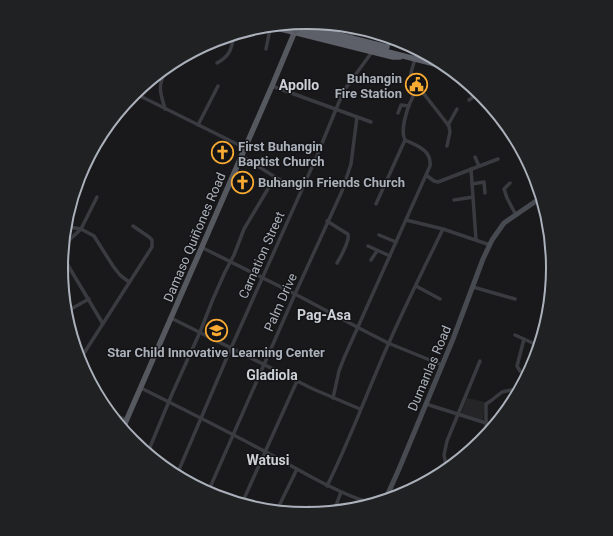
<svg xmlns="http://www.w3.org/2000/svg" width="613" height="536" viewBox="0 0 613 536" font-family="Roboto,sans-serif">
  <rect width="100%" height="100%" fill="#19191b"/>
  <!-- built -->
  <path fill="#252528" d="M467 398 485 402 483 420 461 414Z"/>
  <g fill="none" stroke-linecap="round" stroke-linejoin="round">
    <!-- minor -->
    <g stroke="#3a3b40" stroke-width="3.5">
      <path d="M350 38 353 31"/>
      <path d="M386 47 395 40"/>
      <path d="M266 49 270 29"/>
      <path d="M217 63C230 56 231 50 234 36"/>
      <path d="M165 73C157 87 161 94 165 109"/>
      <path d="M272 86 371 122"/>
      <path d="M412 88 418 90 424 94 449 126 450 132 447 146"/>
      <path d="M134 93 245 148"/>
      <path d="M469 100 479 93"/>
      <path d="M398 113 401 105 409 106"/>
      <path d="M198 125 218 86"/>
      <path d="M448 125 457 109"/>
      <path d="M242 156 275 177 301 191"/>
      <path d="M475 157 479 166"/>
      <path d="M471 169 476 240"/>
      <path d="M426 175 434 181 438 182 498 159"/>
      <path d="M510 183 504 189 507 198 516 215"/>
      <path d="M472 184 484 182 485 193"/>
      <path d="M454 200 473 197"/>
      <path d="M376 204 405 140"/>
      <path d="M406 220 443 229 490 245"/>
      <path d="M327 221 346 233C347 233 348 234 348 235 350 240 340 258 337 263"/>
      <path d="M69 227 81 229 94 236 113 266 120 275 129 282"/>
      <path d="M379 235 396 242"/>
      <path d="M65 244 81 229 97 197"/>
      <path d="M368 246 390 256"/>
      <path d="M201 247 295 294 357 327 388 343 442 365"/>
      <path d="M547 253 549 250"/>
      <path d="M63 257 103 324"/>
      <path d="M371 260 377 251"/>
      <path d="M549 267 551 262"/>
      <path d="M416 286 440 299"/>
      <path d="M473 287 515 299"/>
      <path d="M69 310 89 299"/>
      <path d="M171 318 313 389 360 409"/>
      <path d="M515 335 537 345"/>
      <path d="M524 339 517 366 520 371 526 374"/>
      <path d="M79 361 152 247V240L149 237 133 226"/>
      <path d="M141 388C183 409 225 430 266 452 300 470 331 490 367 502"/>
      <path d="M333 398 339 371 344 358 430 166C432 150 416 145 405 140 400 131 406 114 409 105 410 102 412 100 413 96 413 91 410 86 410 81 410 73 413 66 415 59"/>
      <path d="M426 404 486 423"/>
      <path d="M115 415 127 420"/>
      <path d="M486 433V404L492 400 502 392 516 389"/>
      <path d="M148 452 172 394 200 332 213 299 225 272 234 255 244 229 275 177"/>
      <path d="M446 465 444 455 447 441 480 361"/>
      <path d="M178 472 231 348 316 158 339 102 345 89 372 52"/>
      <path d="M327 486C350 440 367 392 388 345 405 306 424 268 443 229"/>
      <path d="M208 492 295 294 342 191 351 164 357 117"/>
      <path d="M243 501 297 381"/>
      <path d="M278 508 297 469"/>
      <path d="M335 508 341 492"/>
      <path d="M306 514 309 507"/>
    </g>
    <!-- secondary -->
    <path stroke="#474a50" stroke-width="5" d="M386 498 399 469 453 339 483 259 492 240 504 223 539 199"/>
    <!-- primary -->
    <path stroke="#55585f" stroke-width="5.5" d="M123 428 272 86 295 31"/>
    <!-- trunk -->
    <g stroke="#5d6068" stroke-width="5.5">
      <path d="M296 24 387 47"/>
      <path d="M287 26 289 27"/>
      <path d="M277 28 393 57H400"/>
      <path d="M302 30 435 64"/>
    </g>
    <!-- primary-bridge -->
    <path stroke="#55585f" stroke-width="5.5" d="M295 31 297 26"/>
  </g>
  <!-- icons -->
  <defs>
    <symbol id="civic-ring" viewBox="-11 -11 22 22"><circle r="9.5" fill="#141416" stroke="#f9aa33" stroke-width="1.5"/><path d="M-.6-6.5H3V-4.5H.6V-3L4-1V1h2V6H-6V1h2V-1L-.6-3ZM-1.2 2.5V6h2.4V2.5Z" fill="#f9aa33"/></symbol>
    <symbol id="church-ring" viewBox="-11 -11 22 22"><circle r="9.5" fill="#141416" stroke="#f9aa33" stroke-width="1.5"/><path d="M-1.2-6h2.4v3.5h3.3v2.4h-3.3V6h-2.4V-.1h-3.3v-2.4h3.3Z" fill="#f9aa33"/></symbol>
    <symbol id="school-ring" viewBox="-11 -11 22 22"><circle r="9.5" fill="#141416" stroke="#f9aa33" stroke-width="1.5"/><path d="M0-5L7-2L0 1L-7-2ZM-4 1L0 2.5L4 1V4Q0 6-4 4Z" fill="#f9aa33"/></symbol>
  </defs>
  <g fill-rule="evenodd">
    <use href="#civic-ring" x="404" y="72" width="25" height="25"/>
    <use href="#church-ring" x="210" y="140" width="25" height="25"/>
    <use href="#church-ring" x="230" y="170" width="25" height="25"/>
    <use href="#school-ring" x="204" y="318" width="25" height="25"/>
  </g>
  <g text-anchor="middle" stroke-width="3" stroke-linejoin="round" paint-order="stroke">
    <!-- poi labels -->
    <g font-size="13" font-weight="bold" fill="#abb1bb" stroke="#141416" text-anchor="start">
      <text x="402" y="83" text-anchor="end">Buhangin<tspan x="402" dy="15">Fire Station</tspan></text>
      <text x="238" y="151">First Buhangin<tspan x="238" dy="15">Baptist Church</tspan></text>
      <text x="258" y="187">Buhangin Friends Church</text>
      <text x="216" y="357" text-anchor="middle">Star Child Innovative Learning Center</text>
    </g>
    <!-- street labels -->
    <g font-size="13" fill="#abb1bb" stroke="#141416">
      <text transform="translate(194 237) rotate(-67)" y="5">Damaso Quiñones Road</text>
      <text transform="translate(261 255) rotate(-66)" y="5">Carnation Street</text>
      <text transform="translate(280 302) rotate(-66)" y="5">Palm Drive</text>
      <text transform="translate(429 368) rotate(-67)" y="5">Dumanlas Road</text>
    </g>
    <!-- neighbourhood labels -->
    <g font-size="14" font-weight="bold" fill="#ccd0d7" stroke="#141416">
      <text x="299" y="90">Apollo</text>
      <text x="324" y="320">Pag-Asa</text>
      <text x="272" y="380">Gladiola</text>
      <text x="268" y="465">Watusi</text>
    </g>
  </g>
  <!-- crop -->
  <path d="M0 0H613V536H0ZM68 268a239 239 0 1 1 478 0a239 239 0 1 1-478 0Z" fill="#202123" fill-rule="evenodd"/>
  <path fill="none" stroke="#abb1bb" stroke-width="2" d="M68 268a239 239 0 1 1 478 0a239 239 0 1 1-478 0Z"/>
</svg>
